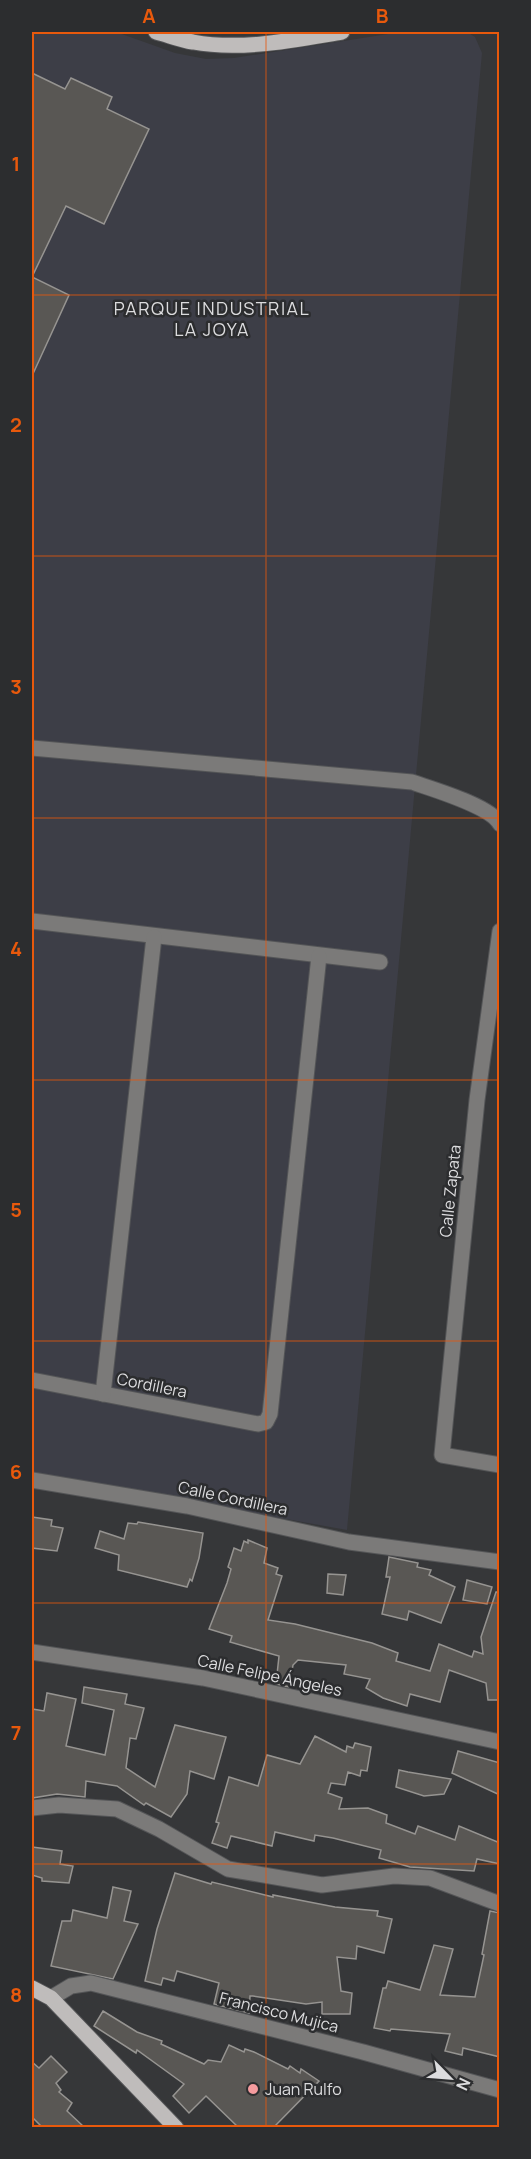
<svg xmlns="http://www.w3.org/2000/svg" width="531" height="2159" viewBox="0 0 531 2159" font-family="Manrope,sans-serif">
  <rect width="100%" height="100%" fill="#363739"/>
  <!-- built -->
  <path fill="#3d3e47" d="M32 32H116L175 53 206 59 234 58 401 32H467L475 37 482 53 347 1530 32 1473Z"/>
  <!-- building -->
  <g fill="#595754" stroke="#969491" stroke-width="1.5">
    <path d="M32 73 65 89 71 78 112 97 107 109 149 129 104 224 66 206 32 277 69 295 32 376Z"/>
    <path d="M32 1517 52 1520 51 1526 63 1528 57 1551 32 1548Z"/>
    <path d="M138 1522 203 1533 199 1558 192 1581 190 1579 187 1587 118 1570 119 1555 95 1548 100 1531 124 1539 128 1523 137 1524Z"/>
    <path d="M248 1540 267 1548 264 1563 278 1568 276 1574 282 1576 268 1620 295 1624 372 1643 398 1653 396 1661 430 1671 439 1644 472 1657 474 1651 483 1654 481 1637 496 1592H500V1700H488L486 1683 449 1670 440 1702 410 1694 407 1706 383 1698 366 1688 370 1679 344 1674 346 1665 298 1660 293 1665 289 1687 276 1684 279 1656 230 1642 232 1636 209 1629 227 1583 231 1569 228 1567 234 1548 241 1551 244 1541 248 1543Z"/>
    <path d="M389 1557 418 1563 417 1567 431 1570 429 1575 455 1587 441 1623 409 1611 407 1620 382 1614 390 1577H386Z"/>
    <path d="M328 1574 346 1575 343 1595 327 1593Z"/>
    <path d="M467 1580 492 1587 487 1604 463 1600Z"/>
    <path d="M84 1687 127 1694 125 1704 144 1708 136 1739 130 1738 126 1768 155 1787 175 1725 226 1737 214 1779 190 1771 187 1794 171 1817 146 1803 144 1805 117 1786 86 1781 85 1797 57 1794 32 1798V1709L44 1711 47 1693 76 1699 66 1746 105 1755 114 1710 82 1703Z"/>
    <path d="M315 1736 346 1752 347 1746 353 1748 355 1743 371 1747 367 1771 361 1770 360 1776 348 1772 345 1785 331 1783 328 1793 342 1798 339 1809 368 1808 387 1815 386 1823 415 1834 418 1826 455 1840 459 1826 500 1843V1864L477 1859 474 1871 410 1867 379 1858 381 1850 333 1838 315 1835 314 1841 275 1832 272 1846 231 1836 227 1848 212 1843 219 1823 216 1822 229 1777 258 1786 267 1755 300 1764Z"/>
    <path d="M458 1751 500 1763V1795L452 1773Z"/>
    <path d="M399 1770 408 1772 451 1779 444 1794 424 1796 396 1787Z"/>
    <path d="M32 1847 62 1851 60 1864 73 1866 69 1883 42 1881V1878L32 1875Z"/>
    <path d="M175 1873 211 1884 212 1882 273 1897V1895L335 1907 378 1911 377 1916 392 1919 384 1953 357 1946 356 1959 337 1957 341 1991 352 1993 350 2014H322V2002L306 2004 253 1996H250L249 2013 214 2004 219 1983 177 1971 174 1981 163 1978 161 1985 145 1981 157 1929Z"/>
    <path d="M113 1887 131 1891 124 1921 138 1924 113 1979 51 1966 62 1921H71L73 1910 107 1918Z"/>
    <path d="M490 1911 500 1913V2057L463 2048 462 2055 445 2051 450 2034 391 2029 390 2031 374 2028 383 1988H386L388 1981 420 1990 434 1945 453 1949 440 1995 475 1997 484 1955 482 1954Z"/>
    <path d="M103 2011 137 2032 162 2041 161 2044 204 2064 208 2060 221 2062 229 2045 244 2052 245 2049 254 2052 288 2069 290 2066 300 2073 301 2069 319 2081 274 2127H238L206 2096 189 2113 173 2096 184 2084 137 2050 136 2053 94 2026Z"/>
    <path d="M51 2056 67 2072 56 2083 61 2090 59 2092 72 2103 67 2111 84 2127H42L32 2117V2062L39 2068Z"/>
  </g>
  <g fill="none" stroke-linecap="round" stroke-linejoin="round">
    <defs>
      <g id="minor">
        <path d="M32 748 412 782C432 789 491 806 500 824"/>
        <path d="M32 921 380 962"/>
        <path d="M500 931 477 1100 442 1455 500 1465"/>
        <path d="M32 1380 258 1424 266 1422 270 1414 319 956"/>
        <path d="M103 1394 154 937"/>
        <path d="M32 1480 187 1506 349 1542 500 1562"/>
        <path d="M32 1652 203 1678 500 1742"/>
        <path d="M32 1808 59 1805 117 1809 159 1829 228 1869 322 1885 394 1876 430 1878 500 1904"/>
        <path d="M51 1998 71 1986 91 1983 363 2052 500 2090"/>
      </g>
      <g id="major">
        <path d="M156 32C168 35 180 40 193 42 241 51 294 40 342 32"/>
        <path d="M32 1988 51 1998 176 2128"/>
      </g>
    </defs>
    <!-- minor casing -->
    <use href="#minor" stroke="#545557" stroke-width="17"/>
    <!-- major casing -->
    <use href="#major" stroke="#545557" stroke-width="17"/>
    <!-- minor -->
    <use href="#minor" stroke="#7b7a79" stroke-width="15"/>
    <!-- major -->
    <use href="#major" stroke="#bfbcbb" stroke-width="15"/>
  </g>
  <!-- grid -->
  <path fill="none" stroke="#e8590c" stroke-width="1.5" stroke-opacity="0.55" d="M266 32V2128M32 295H500M32 556H500M32 818H500M32 1080H500M32 1341H500M32 1603H500M32 1864H500"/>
  <!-- markers -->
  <circle fill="#f59b9e" stroke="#2c2d2f" stroke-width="2" cx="253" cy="2089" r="6"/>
  <g text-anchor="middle" stroke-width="5" stroke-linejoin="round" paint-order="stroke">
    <!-- street labels -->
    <g font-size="16" fill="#dcdcde" stroke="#2c2d2f">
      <text transform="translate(450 1191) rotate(-84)" y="6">Calle Zapata</text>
      <text transform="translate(152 1385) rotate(11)" y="6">Cordillera</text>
      <text transform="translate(233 1498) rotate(12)" y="6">Calle Cordillera</text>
      <text transform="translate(270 1675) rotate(12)" y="6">Calle Felipe Ángeles</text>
      <text transform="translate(279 2012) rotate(14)" y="6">Francisco Mujica</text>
    </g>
    <!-- poi labels -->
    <g font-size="16" fill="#dcdcde" stroke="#2c2d2f" text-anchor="start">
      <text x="265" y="2095">Juan Rulfo</text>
    </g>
    <!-- neighbourhood labels -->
    <g font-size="18" letter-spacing="1.5" fill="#dcdcde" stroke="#2c2d2f">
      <text x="212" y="315">PARQUE INDUSTRIAL<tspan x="212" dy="21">LA JOYA</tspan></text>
    </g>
  </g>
  <!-- border -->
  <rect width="531" height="2159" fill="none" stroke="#2c2d2f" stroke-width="66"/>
  <!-- north arrow -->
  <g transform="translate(450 2078) rotate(115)" stroke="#2c2d2f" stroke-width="4.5" paint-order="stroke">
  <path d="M0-4.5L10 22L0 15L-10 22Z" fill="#dcdcde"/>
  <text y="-9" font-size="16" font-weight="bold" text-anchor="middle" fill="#dcdcde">N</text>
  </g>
  <rect x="33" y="33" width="465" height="2093" fill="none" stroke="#e8590c" stroke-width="2"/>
  <g font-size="20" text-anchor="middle" font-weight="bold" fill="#e8590c">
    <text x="149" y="23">A</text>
    <text x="382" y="23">B</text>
    <text x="16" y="171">1</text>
    <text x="16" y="432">2</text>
    <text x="16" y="694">3</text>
    <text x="16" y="956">4</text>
    <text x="16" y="1217">5</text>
    <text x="16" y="1479">6</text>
    <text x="16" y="1740">7</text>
    <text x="16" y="2002">8</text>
  </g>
</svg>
